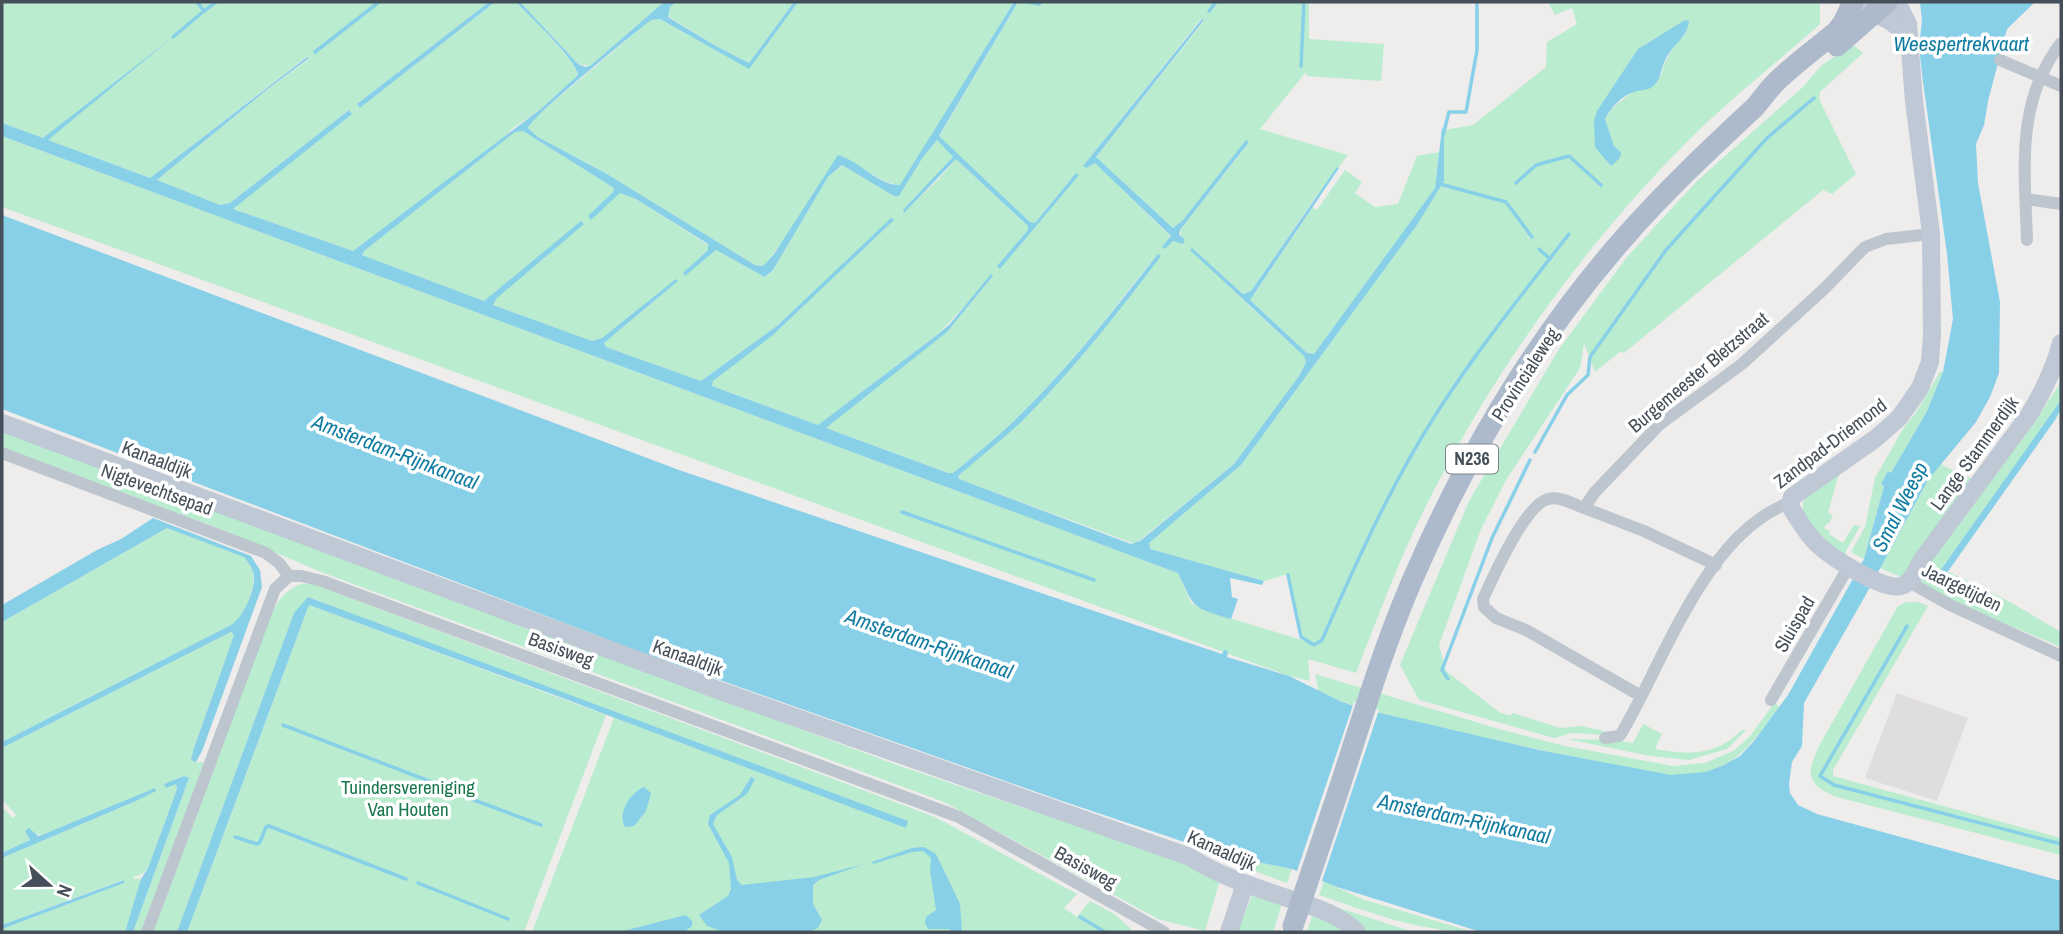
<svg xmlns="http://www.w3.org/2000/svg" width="2063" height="934" viewBox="0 0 2063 934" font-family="'Archivo Narrow',sans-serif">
  <rect width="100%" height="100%" fill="#efecec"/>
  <!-- education -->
  <path fill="#e0ddde" d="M1897 693 1968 718 1937 801 1865 778Z"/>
  <!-- green -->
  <g fill="#baecd0" fill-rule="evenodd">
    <path d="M3 2H489L357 104 360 108 495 2H516C529 16 575 59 578 75L542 108 513 128 497 144 353 251 233 209 351 114 349 110 230 203 220 205 156 181 269 88 308 60 306 57 150 178 47 140 138 65 43 139 2 123Z"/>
    <path d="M520 2H664L590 66 578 64Z"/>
    <path d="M676 2H794L749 63 716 46 668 16 670 7Z"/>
    <path d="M798 2H1014L900 186 884 181 843 157C809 191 794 232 763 266L755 265 607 174 538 137 528 128 529 123 550 105 650 20 660 19 749 68Z"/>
    <path d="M1018 2 1040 6 1043 2H1309V39L1384 44 1381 81 1307 76 1306 72 1260 129 1348 155 1314 199 1251 291 1244 294 1191 248 1246 303 1304 356 1306 361 1299 376 1234 464 1135 544 959 479 958 476 1030 413 1082 355 1157 254C1112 311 1067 370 1014 421 995 439 974 456 953 473H948L826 428 954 324 993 276 937 335 818 425 712 386 713 381 819 291 893 220 778 325 701 381 606 347 604 343 678 281 602 338 592 342 493 305 496 299 484 301 362 255 363 251 515 132 523 131 614 188 613 192 589 216 591 219 620 193 636 199 708 245V250L684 273 716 250 766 277 773 270 828 177 843 165 894 196H899L923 157 937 140 953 157 904 212 938 180 956 159 1028 226V230L998 266 1000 268 1076 173 1035 223 1030 222 939 137ZM1201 19 1204 21 1096 157 1173 228 1183 220 1249 143 1180 230 1183 243 1177 240 1164 246 1171 237 1095 162 1083 166Z"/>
    <path d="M1548 2H1817L1820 5V24C1781 59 1739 92 1701 128 1589 237 1492 372 1423 512 1397 564 1377 620 1356 673L1308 659 1310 681 1289 676 1188 639 2 207V136L1178 573 1191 603 1203 610 1302 640 1288 574 1264 581 1149 549V543L1241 465 1417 225 1444 181V130L1473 125 1546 67 1547 42 1577 24 1572 8 1555 15ZM1686 33C1674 46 1665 57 1661 76 1640 90 1617 97 1605 120L1614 146 1621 152 1595 147C1596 136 1593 118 1599 108 1604 100 1611 94 1616 86 1641 47 1635 40 1686 33Z"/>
    <path d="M1852 44 1863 53 1820 92 1819 99 1856 174 1832 194 1823 190 1624 353 1621 351 1595 372 1584 343 1580 368 1506 480 1481 529 1439 645 1446 671 1499 712 1510 716 1513 713 1560 728 1581 726 1604 731 1607 735 1572 733 1554 738 1419 700 1400 665 1469 501 1559 349 1627 257 1697 181 1803 87 1821 66Z"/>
    <path d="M1439 152 1435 188 1314 354 1307 353 1250 300 1313 207 1317 210 1345 170 1362 182 1355 193 1375 207 1398 204 1417 156Z"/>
    <path d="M1940 372H1943L1926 413 1891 473 1888 471 1882 484 1884 486 1864 559 1851 552 1865 527 1875 478 1903 429 1915 414Z"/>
    <path d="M2061 382V400L1944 577 1949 572 2010 602 2061 632V647L1943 598 1920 583 1923 571 2032 426Z"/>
    <path d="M2 430 897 765 1204 869 1220 880 1205 931 1158 919 944 802 321 572 223 530 2 448Z"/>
    <path d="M1940 464 1972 479 1904 576 1901 577 1880 568 1928 480Z"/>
    <path d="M1840 470 1828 513 1833 515 1829 524 1827 523 1824 528 1830 531 1829 534 1843 543 1854 525 1860 526 1844 555C1829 545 1788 515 1808 494 1816 485 1829 478 1840 470Z"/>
    <path d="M167 528C184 534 233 548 244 557 264 572 248 606 237 622L2 742V622Z"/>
    <path d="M301 584H313L935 817 1077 894 1064 908 1077 917 1090 901 1116 915 1134 932H532L614 718 309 597 294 614 177 932H153L267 622C276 605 282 591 301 584Z"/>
    <path d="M1906 602H1918L1928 606 1833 770V776L2061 838V855L1837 797C1806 785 1806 774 1819 746L1898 606Z"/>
    <path d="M309 605 606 715 524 932H187Z"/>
    <path d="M231 632 234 634 233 638 194 748 196 762H204L141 932H133L189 778 184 776 165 784H176L177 789 148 868 142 874 133 877 134 879 140 878 142 883 125 932H2V929L124 883 123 880 2 925V858L136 801 42 835 25 831 30 837 28 842 2 853V807L13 818 16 815 2 799V748Z"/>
    <path d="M1315 674 1499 729 1565 746 1673 766 1705 763 1735 750 1750 736 1775 702 1779 707C1759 734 1741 763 1706 772 1669 782 1627 767 1591 760 1544 751 1497 741 1451 730 1406 720 1361 711 1319 692Z"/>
    <path d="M1643 724 1662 734 1655 749C1688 755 1716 756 1742 730H1746L1727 749 1689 760 1650 756 1567 739 1615 740 1633 743Z"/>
    <path d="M1223 855 1292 869 1287 883 1236 864Z"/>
    <path d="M1324 881 1362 899 1473 932C1420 932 1369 912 1319 895Z"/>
    <path d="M1253 893 1282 904 1273 932H1237Z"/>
    <path d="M1318 901 1413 932H1367L1364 928Z"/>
    <path d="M1312 916 1329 922 1345 932H1307Z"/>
  </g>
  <!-- water -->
  <g fill="#88d0e8">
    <path d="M489 2H495L360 108 357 104Z"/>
    <path d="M516 2H520L578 64 585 67 590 66 664 2H676L670 7 668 17 716 46 749 63 794 2H798L749 69 660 19 651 20C634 33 531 117 528 128L538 137 607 174 755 265 763 266 774 254 838 155C860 161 877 185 900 185L1014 2H1043L1040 6 1018 2 939 136 1030 222 1035 223 1076 173 1079 175 1000 269 997 266 1028 230V226L956 159 904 213 903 210 953 157 937 140 923 157 899 196H894L842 165 828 177 773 270 765 277 716 250 685 276 683 273 708 250V244L636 199 620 193 591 220 588 216 613 192 614 188 523 131 515 132 364 251 362 255 484 301 581 221 584 224 496 299 493 305 592 341 602 338 676 279 678 281 604 343 606 347 701 381 778 325 891 218 894 220 773 335 713 381 712 386 818 425 937 335 950 324 991 274 993 276 947 332 826 428 948 473H953C974 456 995 439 1014 421 1067 370 1113 311 1158 254L1161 256C1120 310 1078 364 1030 413 1008 436 982 455 958 476L959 479 1131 544 1140 541 1234 464 1299 376 1306 362 1304 356 1190 250 1192 248 1243 294 1251 291 1337 167 1339 168 1250 300 1307 353 1314 354 1435 188 1442 128 1444 130V181L1417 225 1241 465 1149 543 1150 549 1264 581 1262 585 1230 578 1232 597 1238 599 1231 619C1191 607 1195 609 1178 573L2 136V123L43 138 173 37 48 140 150 178 307 57 308 59 269 88 157 180 220 205 230 203 349 110 352 114 233 209 353 251 542 108 578 75C576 59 529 16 516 2Z"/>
    <path d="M1920 2H2035L2007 29 1988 101 1984 125 1976 144 1978 183 2000 302 1999 373 1990 397 1976 422 1928 480 1864 598 1804 703 1802 746 1792 762 1789 784 1790 793 1798 805 1817 814 2061 881V932H1481L1337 887 1292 869 1223 855 1062 801 643 653 2 409V215L679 470 1174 638 1222 654 1224 650 1228 651 1227 657 1289 676 1340 701 1363 709 1539 750 1671 775 1705 772 1722 766 1740 756 1754 741 1788 695 1864 559 1884 486 1881 484 1888 471 1891 473 1926 413 1943 372 1953 319 1947 254 1923 82 1919 47 1922 21Z"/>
    <path d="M1202 19 1204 20 1096 157 1173 228 1183 220 1246 140 1249 142 1180 230 1179 234 1185 240 1183 244 1173 241 1165 249 1162 247 1171 236 1095 163 1086 168 1083 166Z"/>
    <path d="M1685 20 1689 21C1688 38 1669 47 1664 63 1660 72 1661 80 1652 87 1648 90 1642 90 1637 91 1621 96 1613 105 1605 119L1614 146 1621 152 1620 158 1611 166 1595 147 1594 120 1597 111 1638 49Z"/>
    <path d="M2061 400V409L2055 420 1944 577 1938 574Z"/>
    <path d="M153 518 251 556 260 570 262 587 202 751 196 762 191 760 194 748 233 638 234 635 231 632 2 748V742L231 625C243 618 254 592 254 578 254 570 249 563 244 557L167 528 2 622V605L97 550 121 539Z"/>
    <path d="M308 597 908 821 906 828 560 697 309 605 187 932H177L294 613Z"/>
    <path d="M184 776 189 778 133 932H125L141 879 148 868 177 789 176 784 166 788 164 784Z"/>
    <path d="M751 777 755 779 747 794 717 815 713 824 732 857 737 880 742 885 814 877 864 864 819 880 813 885V904L822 920 818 928 809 932H724L707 926 699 915 728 896 731 889 729 863 708 824 710 815 740 795Z"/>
    <path d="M644 787 651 793 646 811 634 826 625 827C617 813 630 793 644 787Z"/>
    <path d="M155 788 156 791 136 801 2 858V853L30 840 25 831 29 828 38 836 42 835Z"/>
    <path d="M924 847 936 854 960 904 962 932H953L949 929H928L925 923 926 917 936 910 930 871 931 858 923 851 912 852 873 864 872 862 912 848Z"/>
    <path d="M124 880V883L2 929V925Z"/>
    <path d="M686 915 692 921V926L684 932H619Z"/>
  </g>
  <!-- pier -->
  <path fill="#efecec" d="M1354 702 1379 710 1321 884 1296 874Z"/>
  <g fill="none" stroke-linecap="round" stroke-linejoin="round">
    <!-- stream -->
    <g stroke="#88d0e8" stroke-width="3.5">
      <path d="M197 2 204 11 216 2"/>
      <path d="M1209 11 1216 2"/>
      <path d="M173 37 204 11"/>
      <path d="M315 52 379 2"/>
      <path d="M1301 66 1304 2"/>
      <path d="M1443 135 1449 112H1466L1477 50V2"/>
      <path d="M1516 183 1536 165 1569 156 1601 185"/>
      <path d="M1440 184 1506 202 1532 237"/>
      <path d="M1539 249 1550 259"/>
      <path d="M1535 452 1567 395 1588 375 1590 357 1666 250 1767 138 1814 98"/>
      <path d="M902 512 1094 580"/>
      <path d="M1288 575 1301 637 1314 645 1322 640C1356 563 1392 482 1438 411 1478 349 1524 292 1569 234"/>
      <path d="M1907 626 1820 776 1834 785 2061 844"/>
      <path d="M1448 679 1442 670 1492 538 1530 460"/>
      <path d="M283 725 442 786"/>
      <path d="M455 793 541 825"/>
      <path d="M235 837 257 844 260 842 266 827 269 826 406 879"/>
      <path d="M418 883 508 919"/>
      <path d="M1080 917 1105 932"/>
    </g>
    <!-- street -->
    <g stroke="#bdc6ce" stroke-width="12">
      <path d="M2000 60 2061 86"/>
      <path d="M2026 199 2061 204"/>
      <path d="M2027 240C2025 171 2015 102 2061 43"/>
      <path d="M2 453 266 553 279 563 289 576"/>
      <path d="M1584 508C1573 504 1560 496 1548 499 1525 505 1493 577 1483 599L1484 607 1496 618 1526 630 1641 696"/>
      <path d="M1716 565 1644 531 1584 508 1595 492 1659 425 1742 364 1824 289 1865 247 1886 239 1931 234"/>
      <path d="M1909 582 1950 605 2061 656"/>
      <path d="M1771 700 1849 566"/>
      <path d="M1605 738 1619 736 1621 734C1664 662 1705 534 1789 503"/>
      <path d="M147 932 275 589 289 576H301L322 581 959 817 1164 932"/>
    </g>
    <!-- secondary -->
    <g stroke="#bfc8d5" stroke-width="18">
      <path d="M1897 2 1908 24 1914 101 1931 234 1932 335 1930 362 1920 388 1899 418 1875 439 1792 497 1790 506C1797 518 1805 531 1815 542 1829 556 1882 591 1901 586 1912 583 1916 570 1921 561L2029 415C2043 392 2054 369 2061 343"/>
      <path d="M1863 11C1885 17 1892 20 1907 36"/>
      <path d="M2 423 715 689 1190 857C1219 876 1252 886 1284 897 1310 906 1337 912 1357 932"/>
      <path d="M1229 932 1245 884"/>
    </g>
    <!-- primary -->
    <g stroke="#acbacb" stroke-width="21">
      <path d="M1837 46 1887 2"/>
      <path d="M1331 813C1357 736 1379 658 1411 583 1464 460 1535 339 1624 238 1665 191 1710 149 1755 107 1762 99 1768 90 1775 83 1794 64 1816 48 1836 32L1843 23 1853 2"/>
    </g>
    <!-- primary-bridge -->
    <path stroke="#acbacb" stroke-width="21" d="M1293 926 1331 813"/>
  </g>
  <g text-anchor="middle" stroke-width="7" stroke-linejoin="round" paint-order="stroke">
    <!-- shield labels -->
    <rect fill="#fff" stroke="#7d848b" stroke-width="2" x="1446" y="444.5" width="52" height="29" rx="5"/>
    <g font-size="18" font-weight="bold" fill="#454f59">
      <text x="1472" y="465">N236</text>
    </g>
    <!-- street labels -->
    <g font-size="19" fill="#454f59" stroke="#fff">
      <text transform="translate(1698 372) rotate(-40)" y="7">Burgemeester Bletzstraat</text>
      <text transform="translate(1525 374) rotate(-57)" y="7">Provincialeweg</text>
      <text transform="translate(1830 443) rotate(-37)" y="7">Zandpad-Driemond</text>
      <text transform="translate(1974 453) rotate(-54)" y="7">Lange Stammerdijk</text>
      <text transform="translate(157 459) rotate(21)" y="7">Kanaaldijk</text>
      <text transform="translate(157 489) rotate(20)" y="7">Nigtevechtsepad</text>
      <text transform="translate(1962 587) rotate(26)" y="7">Jaargetijden</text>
      <text transform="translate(1794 624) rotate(-60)" y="7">Sluispad</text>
      <text transform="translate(561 649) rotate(20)" y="7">Basisweg</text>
      <text transform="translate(688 657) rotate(20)" y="7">Kanaaldijk</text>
      <text transform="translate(1222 850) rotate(24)" y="7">Kanaaldijk</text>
      <text transform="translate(1086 867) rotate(29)" y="7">Basisweg</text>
    </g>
    <!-- park labels -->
    <g font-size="19" fill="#19774c" stroke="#fff">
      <text x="408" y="794">Tuindersvereniging<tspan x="408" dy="22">Van Houten</tspan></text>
    </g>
    <!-- water labels -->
    <g font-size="21" font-style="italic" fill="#107ca1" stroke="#fff">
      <text x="1961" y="51">Weespertrekvaart</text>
      <text transform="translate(395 452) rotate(21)" y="7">Amsterdam-Rijnkanaal</text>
      <text transform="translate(1900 507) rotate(-63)" y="7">Smal Weesp</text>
      <text transform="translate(929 644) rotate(19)" y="7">Amsterdam-Rijnkanaal</text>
      <text transform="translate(1464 819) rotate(12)" y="7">Amsterdam-Rijnkanaal</text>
    </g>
  </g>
  <!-- border -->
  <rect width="2063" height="934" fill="none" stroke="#454f59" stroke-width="7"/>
  <!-- north arrow -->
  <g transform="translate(49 885) rotate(111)" stroke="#ffffff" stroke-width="5" paint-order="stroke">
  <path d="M0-5L12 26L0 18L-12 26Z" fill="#454f59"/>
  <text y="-10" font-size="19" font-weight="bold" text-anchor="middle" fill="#454f59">N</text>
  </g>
</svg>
